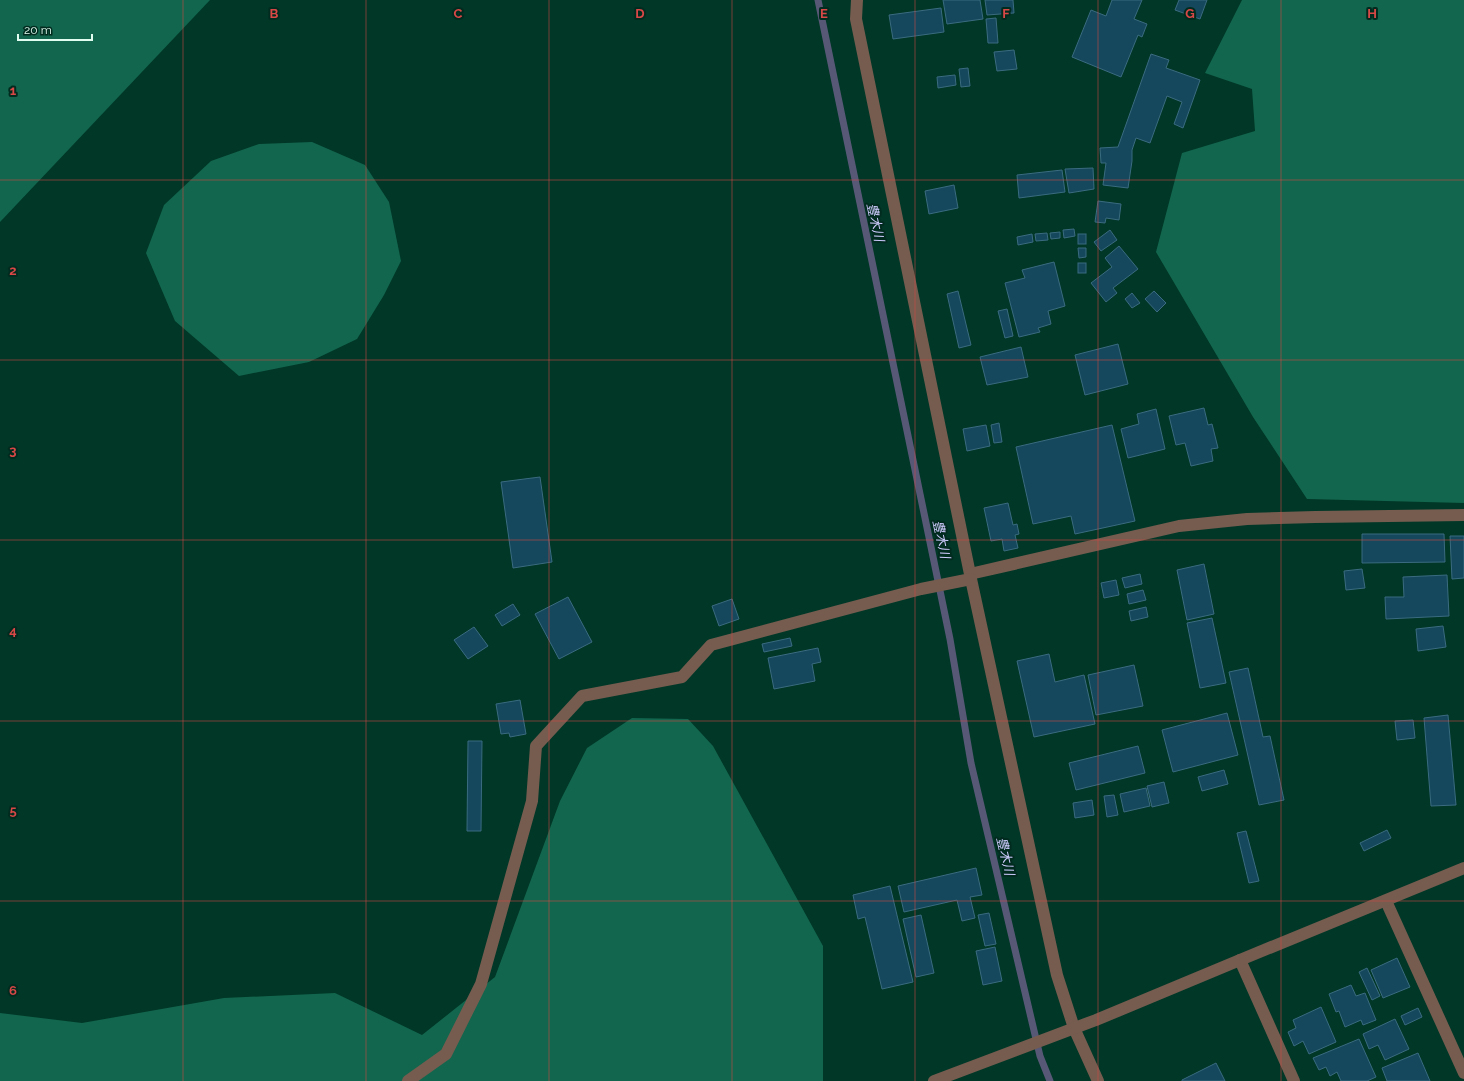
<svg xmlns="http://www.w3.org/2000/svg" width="1464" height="1081" viewBox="0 0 1464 1081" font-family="Raleway,'Noto Sans JP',sans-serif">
  <rect width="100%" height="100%" fill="#003727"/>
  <!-- forest -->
  <g fill="#12664d">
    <path d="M0 0H210L0 222Z"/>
    <path d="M1242 0H1464V503L1307 499 1253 417 1156 252 1182 153 1255 131 1252 89 1205 73Z"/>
    <path d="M312 142 365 165 389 202 401 261 384 295 357 339 309 362 239 376 175 321 146 253 164 205 211 161 259 144Z"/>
    <path d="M632 718 688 719 713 746 823 946V1081H0V1013L82 1023 224 998 335 993 422 1035 495 977 560 801 587 748Z"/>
  </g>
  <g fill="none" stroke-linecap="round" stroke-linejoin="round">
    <!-- stream -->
    <path stroke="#575876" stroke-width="7" d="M818 0 950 639 971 763 1040 1056 1050 1081"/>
  </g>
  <!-- building -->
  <g fill="#15485c" stroke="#3a6b80">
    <path d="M943 0H980L983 19 947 24Z"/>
    <path d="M985 0H1013L1014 13 987 15Z"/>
    <path d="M1112 0H1142L1134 19 1147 24 1142 37 1138 35 1121 77 1072 57 1091 10 1106 16Z"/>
    <path d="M1179 0H1207L1200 19 1175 10Z"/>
    <path d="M941 8 944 32 893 39 889 15Z"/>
    <path d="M996 18 998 43H988L986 19Z"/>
    <path d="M1014 50 1017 69 997 71 994 52Z"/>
    <path d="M1151 54 1169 60 1166 68 1200 80 1183 128 1174 124 1182 102 1167 96 1150 143 1136 138 1132 150V161L1128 188 1103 185 1106 163H1101L1100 148 1118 147Z"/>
    <path d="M968 68 970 86 961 87 959 69Z"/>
    <path d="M955 75 956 85 938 88 937 77Z"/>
    <path d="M1093 168 1094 189 1069 193 1065 169Z"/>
    <path d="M1062 170 1065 192 1019 198 1017 175Z"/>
    <path d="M954 185 958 208 929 214 925 191Z"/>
    <path d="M1098 201 1121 204 1119 220 1106 218 1105 223 1095 222Z"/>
    <path d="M1074 229 1075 236 1064 238 1063 230Z"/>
    <path d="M1110 230 1117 240 1101 251 1094 242Z"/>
    <path d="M1060 232V238L1051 239 1050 233Z"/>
    <path d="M1047 233 1048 240 1036 241 1035 234Z"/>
    <path d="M1032 234 1033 242 1018 245 1017 237Z"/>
    <rect x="1078" y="234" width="8" height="10"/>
    <path d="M1119 246 1138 269 1113 288 1117 293 1106 302 1091 283 1112 267 1105 258Z"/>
    <path d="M1078 248H1086V257L1079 258Z"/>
    <path d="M1054 262 1065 306 1048 311 1051 324 1038 328 1040 332 1019 337 1005 283 1025 278 1022 270Z"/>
    <rect x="1078" y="263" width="8" height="10"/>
    <path d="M958 291 971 345 959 348 947 294Z"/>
    <path d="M1154 291 1166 303 1157 312 1145 299Z"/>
    <path d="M1132 293 1140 303 1132 308 1125 299Z"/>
    <path d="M1007 309 1013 336 1005 338 998 311Z"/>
    <path d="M1118 344 1128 384 1085 395 1075 355Z"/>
    <path d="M1021 347 1028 377 987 385 980 357Z"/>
    <path d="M1204 408 1208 425 1212 424 1218 448 1211 449 1213 461 1191 466 1185 443 1176 445 1169 416Z"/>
    <path d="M1156 409 1165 449 1128 458 1121 429 1139 424 1137 414Z"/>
    <path d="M999 423 1002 442 994 443 991 425Z"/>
    <path d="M986 425 990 446 967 451 963 429Z"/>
    <path d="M1112 425 1135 521 1075 534 1071 516 1033 524 1016 447Z"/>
    <path d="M540 477 552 562 513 568 501 482Z"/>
    <path d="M1008 503 1013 525 1017 524 1019 534 1015 535 1018 548 1004 551 1002 539 991 541 984 508Z"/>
    <path d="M1362 534H1444L1445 562 1362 563Z"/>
    <path d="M1450 536H1464V578L1452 579Z"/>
    <path d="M1204 564 1214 614 1187 620 1177 570Z"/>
    <path d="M1362 569 1365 588 1346 590 1344 571Z"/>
    <path d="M1140 574 1142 584 1125 588 1122 578Z"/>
    <path d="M1447 575 1449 616 1386 619 1385 597H1404L1403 577Z"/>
    <path d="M1116 580 1119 595 1104 598 1101 583Z"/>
    <path d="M1143 590 1146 600 1129 604 1127 594Z"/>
    <path d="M568 597 592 642 559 659 535 614Z"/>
    <path d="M732 599 739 619 719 626 712 606Z"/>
    <path d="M513 604 520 615 502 626 495 615Z"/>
    <path d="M1146 607 1148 617 1131 621 1129 611Z"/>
    <path d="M1212 618 1226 683 1200 688 1187 623Z"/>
    <path d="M1443 626 1446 647 1418 651 1416 629Z"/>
    <path d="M474 627 488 646 468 659 454 640Z"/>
    <path d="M790 638 792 646 764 652 762 644Z"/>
    <path d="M818 648 821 662 812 664 815 681 774 689 768 658Z"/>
    <path d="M1049 654 1055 682 1084 675 1095 724 1034 737 1017 661Z"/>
    <path d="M1134 665 1143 706 1096 715 1088 675Z"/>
    <path d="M1248 668 1263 737 1270 736 1284 800 1259 805 1229 672Z"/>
    <path d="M520 700 526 734 510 737 509 733 501 734 496 704Z"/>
    <path d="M1227 713 1238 755 1173 772 1162 730Z"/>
    <path d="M1448 715 1456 805 1431 806 1424 718Z"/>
    <path d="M1413 720 1415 738 1397 740 1395 721Z"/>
    <path d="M468 741H482L481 831H467Z"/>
    <path d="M1138 746 1145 773 1076 790 1069 763Z"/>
    <path d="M1224 770 1228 784 1202 791 1198 777Z"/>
    <path d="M1164 782 1169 803 1152 807 1147 786Z"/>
    <path d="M1146 788 1150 806 1124 812 1120 794Z"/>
    <path d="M1114 795 1118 815 1107 817 1104 796Z"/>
    <path d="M1092 800 1094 815 1075 818 1073 803Z"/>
    <path d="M1387 830 1391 838 1364 851 1360 843Z"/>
    <path d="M1246 831 1259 881 1249 883 1237 833Z"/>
    <path d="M976 868 982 895 970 897 975 918 962 921 957 900 904 912 898 886Z"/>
    <path d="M890 886 913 982 882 989 865 917 858 919 853 895Z"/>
    <path d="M989 913 996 944 985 946 978 915Z"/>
    <path d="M921 915 934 973 916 977 903 919Z"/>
    <path d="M995 947 1002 981 983 985 976 951Z"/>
    <path d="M1397 958 1410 987 1383 998 1371 970Z"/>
    <path d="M1367 968 1380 996 1372 1000 1359 972Z"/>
    <path d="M1351 985 1356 996 1365 993 1376 1020 1363 1025 1361 1020 1345 1027 1339 1011 1336 1012 1329 994Z"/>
    <path d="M1321 1007 1336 1042 1309 1054 1303 1041 1294 1046 1288 1032 1296 1028 1293 1020Z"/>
    <path d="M1418 1008 1422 1017 1405 1025 1401 1016Z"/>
    <path d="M1395 1019 1409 1049 1385 1060 1378 1045 1369 1049 1363 1034Z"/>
    <path d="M1359 1039 1376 1077 1367 1081H1341L1337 1072 1330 1076 1326 1067 1319 1070 1313 1058Z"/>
    <path d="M1418 1053 1430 1081H1387L1382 1068Z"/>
    <path d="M1216 1063 1225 1081H1182V1080Z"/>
  </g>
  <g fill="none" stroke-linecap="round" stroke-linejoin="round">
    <!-- minor -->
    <g stroke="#755c4f" stroke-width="12">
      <path d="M857 0 856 19 971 579 1057 975 1074 1028 1098 1081"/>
      <path d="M970 574 1179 526 1247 519 1315 517 1464 515"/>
      <path d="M1386 901 1464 1073"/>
      <path d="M1240 960 1294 1081"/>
      <path d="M408 1081 446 1054 481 984 532 801 536 746 582 696 682 677 711 645 921 589 971 579"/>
      <path d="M934 1081 1096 1020 1240 960 1464 868"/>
    </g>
  </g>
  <!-- grid -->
  <path fill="none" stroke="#d84846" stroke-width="1" stroke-opacity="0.55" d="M183 0V1081M366 0V1081M549 0V1081M732 0V1081M915 0V1081M1098 0V1081M1281 0V1081M0 180H1464M0 360H1464M0 540H1464M0 721H1464M0 901H1464"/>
  <g text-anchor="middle" stroke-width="4" stroke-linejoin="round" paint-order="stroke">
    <!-- water labels -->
    <g font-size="13" font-style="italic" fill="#cecbfd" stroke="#022b1f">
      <text transform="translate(876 222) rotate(78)" y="5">豊木川</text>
      <text transform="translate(942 539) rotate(78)" y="5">豊木川</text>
      <text transform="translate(1006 856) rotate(77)" y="5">豊木川</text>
    </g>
  </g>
  <g font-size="13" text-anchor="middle" font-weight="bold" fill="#d84846" stroke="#022b1f" stroke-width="4" stroke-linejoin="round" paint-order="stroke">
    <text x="274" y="18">B</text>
    <text x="458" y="18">C</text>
    <text x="640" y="18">D</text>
    <text x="824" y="18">E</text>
    <text x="1006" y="18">F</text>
    <text x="1190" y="18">G</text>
    <text x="1372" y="18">H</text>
    <text x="13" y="95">1</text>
    <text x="13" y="275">2</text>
    <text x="13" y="455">3</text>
    <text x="13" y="635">4</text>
    <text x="13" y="815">5</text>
    <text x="13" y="995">6</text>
  </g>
  <!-- scale -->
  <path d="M18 34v6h74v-6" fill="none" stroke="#e1fcf0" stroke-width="2"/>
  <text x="24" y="34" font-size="12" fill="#e1fcf0" stroke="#022b1f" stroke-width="3" paint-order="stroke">20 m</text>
</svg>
